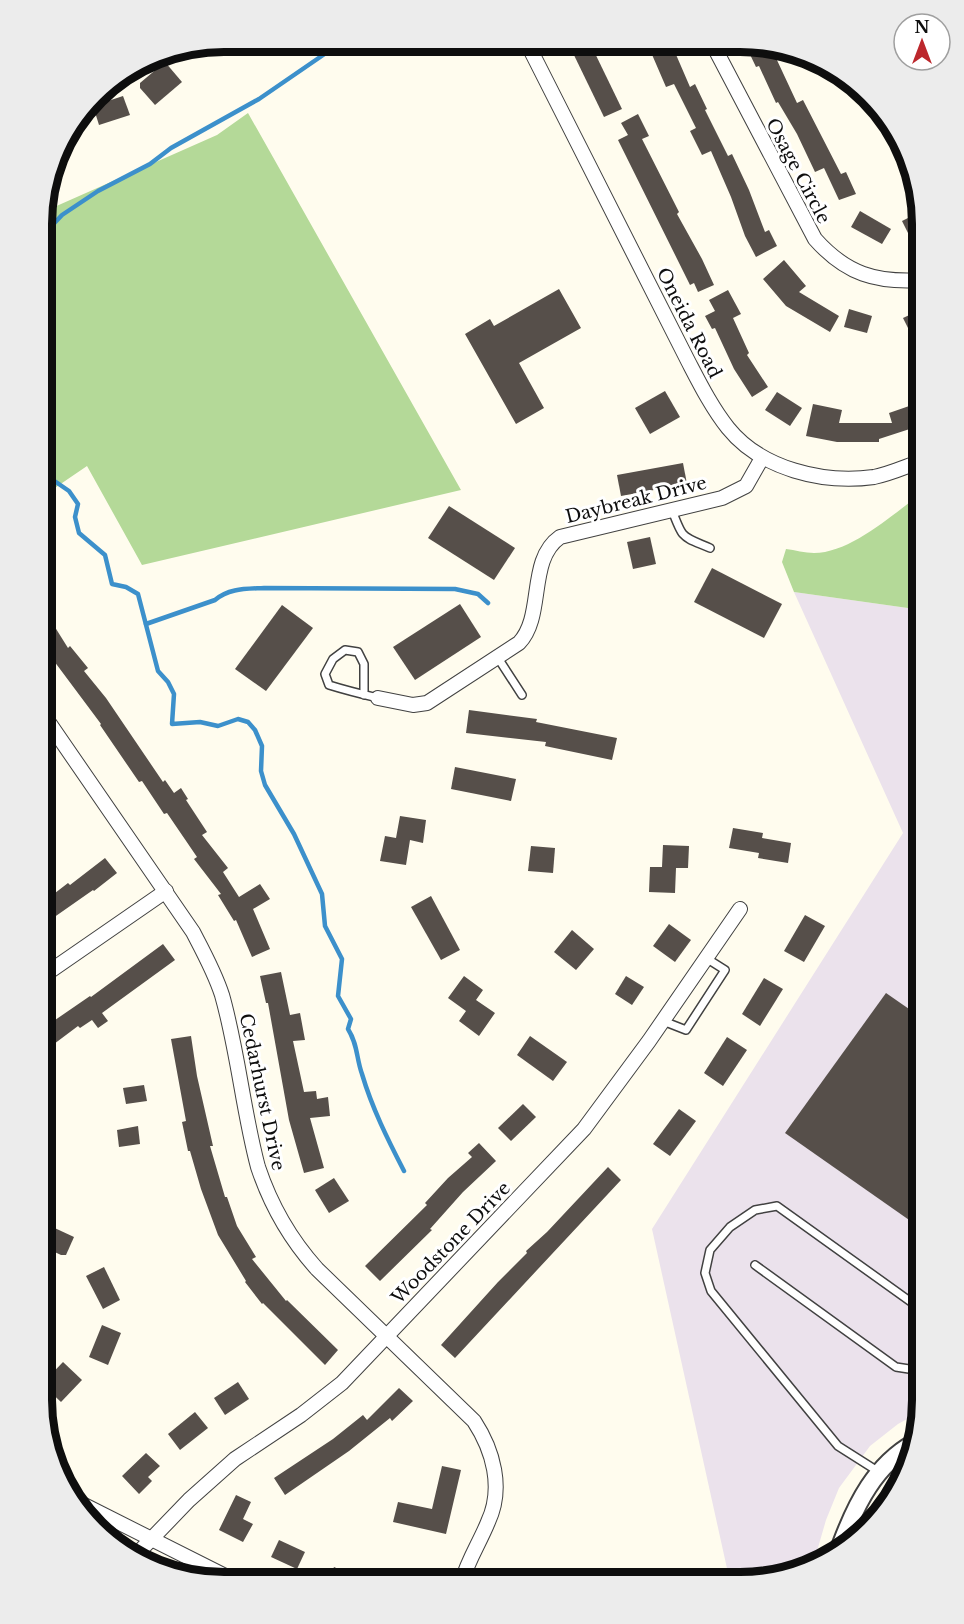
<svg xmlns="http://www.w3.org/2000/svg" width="964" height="1624" viewBox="0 0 964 1624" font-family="'Libre Baskerville',serif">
  <rect width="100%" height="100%" fill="#fffcee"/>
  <!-- industrial -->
  <path fill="#ebe2ec" d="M794 592 922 610V1411L898 1424 870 1446 839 1488 826 1520 813 1565 809 1568 740 1582H730L652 1229 903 833Z"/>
  <!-- forest -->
  <g fill="#b4d998">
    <path d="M248 113 461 490 142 565 87 466 43 496 44 216 52 208 217 135Z"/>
    <path d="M922 493V610L794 592 782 562 786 549C795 550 805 553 814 553 851 553 893 514 922 493Z"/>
  </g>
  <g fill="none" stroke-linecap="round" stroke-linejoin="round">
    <!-- stream -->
    <g stroke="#3c90cb" stroke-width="4.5">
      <path d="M43 235 62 215 98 191 150 164 171 148 259 99 342 42"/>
      <path d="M43 482 53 480 69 491 78 504 75 517 79 533 105 555 112 584 126 587 138 594 158 671 168 682 174 694 172 724 200 722 218 726 238 719 248 722 255 730 262 746 261 771 265 785 294 834 322 894 325 926 342 959 338 996 351 1019 348 1029C358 1045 356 1057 362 1074 372 1108 388 1140 404 1171"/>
      <path d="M146 624 215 600C229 588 246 589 264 588L455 589 478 594 488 603"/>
    </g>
  </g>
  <!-- building -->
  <g fill="#564f4a">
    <path d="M587 43H590L622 109 604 117 572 51Z"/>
    <path d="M647 43H671L690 87 695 84 707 109 705 110 728 156 732 154 749 190 765 232 769 230 777 246 756 257 745 236 731 197 711 151 702 155 690 131 696 128 674 84 666 87Z"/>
    <path d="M745 44H764L787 53 776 58 797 103 803 100 841 174 846 172 856 194 839 200 824 168 815 172 797 134 778 102 776 103 759 66 756 67Z"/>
    <path d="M165 62 182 82 155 105 140 88V83Z"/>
    <path d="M123 96 130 115 99 125 93 106Z"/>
    <path d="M638 114 649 136 642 139 679 212 677 214 702 259 714 285 698 292 694 283 690 285 618 140 628 135 621 123Z"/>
    <path d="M860 211 891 229 882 244 851 227Z"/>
    <path d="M920 212 922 224V261L902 221Z"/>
    <path d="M784 260 806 286 799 292 839 316 830 332 786 306 763 279Z"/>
    <path d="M559 289 581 328 519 363 544 408 516 424 465 334 490 319 494 326Z"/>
    <path d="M728 290 741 314 733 318 749 353 747 355 768 387 752 397 734 369 715 328 712 329 705 316 715 311 709 300Z"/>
    <path d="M849 309 872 316 867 333 844 327Z"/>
    <path d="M922 309V356L903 318Z"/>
    <path d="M665 391 680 417 650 434 635 408Z"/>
    <path d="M777 392 802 408 790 426 765 410Z"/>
    <path d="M813 404 842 410 839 423H892L889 413 915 404 922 425 879 439V442H837L806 436Z"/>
    <path d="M683 463 687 484 621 496 617 475Z"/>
    <path d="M449 506 515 548 494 580 428 538Z"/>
    <path d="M650 537 656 564 633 569 627 542Z"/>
    <path d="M712 568 782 604 764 638 694 602Z"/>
    <path d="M460 604 481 637 415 680 393 647Z"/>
    <path d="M282 605 313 628 266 691 235 669Z"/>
    <path d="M43 608 68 648 70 646 88 668 84 671 106 698 163 782 165 780 174 793 181 788 188 799 186 800 207 832 202 835 228 868 223 872 239 897 260 884 270 899 253 909 270 949 252 957 236 920 234 921 218 895 221 894 194 859 197 857 167 813 164 814 142 781 139 782 100 725 101 724 54 661 43 644Z"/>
    <path d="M469 710 537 719 536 722 617 738 612 760 545 746 546 742 466 733Z"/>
    <path d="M455 767 516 779 511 801 451 789Z"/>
    <path d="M400 816 426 820 423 843 410 840 406 865 380 861 385 836 396 838Z"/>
    <path d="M733 828 763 833 762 838 791 843 788 863 758 858 759 853 729 848Z"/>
    <path d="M663 845 689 846 688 868H676L675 893 649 892 650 867H662Z"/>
    <path d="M531 846 555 848 553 873 528 871Z"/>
    <path d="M105 858 117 873 94 891 93 890 43 925V900H46L68 883 70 885Z"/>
    <path d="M431 896 460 950 441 960 411 907Z"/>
    <path d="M805 915 825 926 804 962 784 951Z"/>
    <path d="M669 924 691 940 675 962 653 946Z"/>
    <path d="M572 930 594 949 576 970 554 952Z"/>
    <path d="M163 944 175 960 102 1013 108 1021 98 1028 92 1020 80 1028 78 1026 42 1053V1029L90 996 91 997Z"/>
    <path d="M281 972 290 1015 300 1013 305 1040 293 1041 304 1092 316 1091 317 1099 328 1097 330 1116 310 1118 324 1168 304 1173 289 1120 268 1003H266L260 976Z"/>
    <path d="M464 976 483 990 476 1000 495 1013 479 1036 459 1021 466 1011 448 998Z"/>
    <path d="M626 976 644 987 632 1005 615 994Z"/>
    <path d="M764 978 783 989 760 1026 742 1014Z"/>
    <path d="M886 993 922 1018V1229L785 1133Z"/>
    <path d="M191 1036 197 1076 213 1146H210L225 1197H227L237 1226 256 1257 252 1259 286 1301 287 1300 338 1350 325 1365 263 1303 262 1304 245 1282 246 1281 218 1235 201 1189 190 1151H188L182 1122 186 1121 171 1039Z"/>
    <path d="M530 1036 567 1062 553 1081 517 1055Z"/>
    <path d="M727 1037 747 1050 723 1086 704 1073Z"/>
    <path d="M144 1085 147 1101 126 1104 123 1088Z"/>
    <path d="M523 1104 536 1117 511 1141 498 1128Z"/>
    <path d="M679 1109 696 1121 670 1156 653 1144Z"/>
    <path d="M138 1126 140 1144 119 1147 117 1130Z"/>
    <path d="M479 1143 496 1161 463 1192 430 1229 432 1230 380 1281 365 1266 427 1205 425 1203 448 1178 472 1157 468 1153Z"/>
    <path d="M608 1167 621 1180 455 1358 441 1345 498 1282 527 1253 526 1251 547 1232Z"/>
    <path d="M334 1178 349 1201 329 1213 315 1190Z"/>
    <path d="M46 1224 74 1237 66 1255H61L42 1246V1233Z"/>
    <path d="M104 1267 120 1300 103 1309 86 1276Z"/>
    <path d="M102 1325 121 1333 108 1365 89 1357Z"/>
    <path d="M63 1362 82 1380 61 1402 42 1384Z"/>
    <path d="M238 1382 249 1399 225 1415 214 1398Z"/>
    <path d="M399 1388 413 1401 392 1421 390 1418 349 1451 285 1495 274 1478 333 1439 363 1415 367 1420Z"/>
    <path d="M195 1412 208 1428 180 1450 168 1434Z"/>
    <path d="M146 1453 160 1466 148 1477 152 1481 139 1494 122 1476Z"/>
    <path d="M442 1466 461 1470 446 1534 393 1522 398 1502 432 1509Z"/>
    <path d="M236 1495 251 1502 243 1519 253 1524 243 1542 219 1530Z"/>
    <path d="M279 1540 305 1552 297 1569 271 1557Z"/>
    <path d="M334 1567 365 1581H328Z"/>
  </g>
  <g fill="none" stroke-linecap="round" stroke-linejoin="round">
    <defs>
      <g id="service">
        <path d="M672 510C683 540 682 536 710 548"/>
        <path d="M498 658 522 695"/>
        <path d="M364 695V664L358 652 345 650 333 659 325 674 329 685C345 690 361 694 378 698"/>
        <path d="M663 1021 686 1030 725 970 706 958"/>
        <path d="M755 1265 896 1367 922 1371"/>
        <path d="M879 1472 838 1446 711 1291 705 1273 710 1250 730 1227 755 1210 777 1206 918 1307"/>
      </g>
      <g id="minor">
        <path d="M527 43 688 361C700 384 712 408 728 428 761 469 823 484 874 477 890 474 907 466 922 461"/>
        <path d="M712 43 815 239C846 274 876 283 922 280"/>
        <path d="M378 698 413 705 427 703 519 643C545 616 527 560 560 537L722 498 746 486 762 458"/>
        <path d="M43 714 193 932C204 953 215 973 222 995 238 1051 243 1111 258 1167 271 1206 290 1239 317 1269L474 1421C493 1450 504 1488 488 1522 480 1542 468 1560 462 1581"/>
        <path d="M43 976 166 891"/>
        <path d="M42 1304 44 1302"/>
        <path d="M82 1504 235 1581"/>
        <path d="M137 1554 189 1500 235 1459 301 1415 342 1383 584 1129 649 1041 740 909"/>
      </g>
      <path id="tertiary" d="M841 1544C856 1504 875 1465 914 1443"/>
    </defs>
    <!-- service casing -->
    <use href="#service" stroke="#414141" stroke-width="10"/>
    <!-- minor casing -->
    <use href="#minor" stroke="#414141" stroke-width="16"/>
    <!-- tertiary casing -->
    <use href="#tertiary" stroke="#414141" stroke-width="20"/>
    <!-- service -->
    <use href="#service" stroke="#fff" stroke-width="7"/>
    <!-- minor -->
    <use href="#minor" stroke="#fff" stroke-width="14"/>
    <!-- tertiary -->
    <use href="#tertiary" stroke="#fff" stroke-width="16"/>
  </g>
  <g text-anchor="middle" stroke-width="6" stroke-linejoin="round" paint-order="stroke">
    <!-- street labels -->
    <g font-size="18" fill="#0e0e0e" stroke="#fff">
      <text transform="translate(798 171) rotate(62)" y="6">Osage Circle</text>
      <text transform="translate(689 323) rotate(63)" y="6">Oneida Road</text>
      <text transform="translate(636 500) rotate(-14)" y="6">Daybreak Drive</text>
      <text transform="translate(262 1092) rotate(78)" y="6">Cedarhurst Drive</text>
      <text transform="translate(451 1243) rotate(-46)" y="6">Woodstone Drive</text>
    </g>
  </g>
  <!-- crop -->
  <path d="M0 0H964V1624H0ZM224 52H740A172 172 0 0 1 912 224V1400A172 172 0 0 1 740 1572H224A172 172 0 0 1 52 1400V224A172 172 0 0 1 224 52Z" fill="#ececec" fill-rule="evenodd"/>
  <path fill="none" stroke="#0e0e0e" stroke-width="8" d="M224 52H740A172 172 0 0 1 912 224V1400A172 172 0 0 1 740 1572H224A172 172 0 0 1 52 1400V224A172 172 0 0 1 224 52Z"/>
  <!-- north arrow -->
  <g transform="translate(922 42)"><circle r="28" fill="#ffffff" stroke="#9f9f9f" stroke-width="1.5"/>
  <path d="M0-4.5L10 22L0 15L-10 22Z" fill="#bc272c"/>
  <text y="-9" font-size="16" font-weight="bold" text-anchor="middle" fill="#0e0e0e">N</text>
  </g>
</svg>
